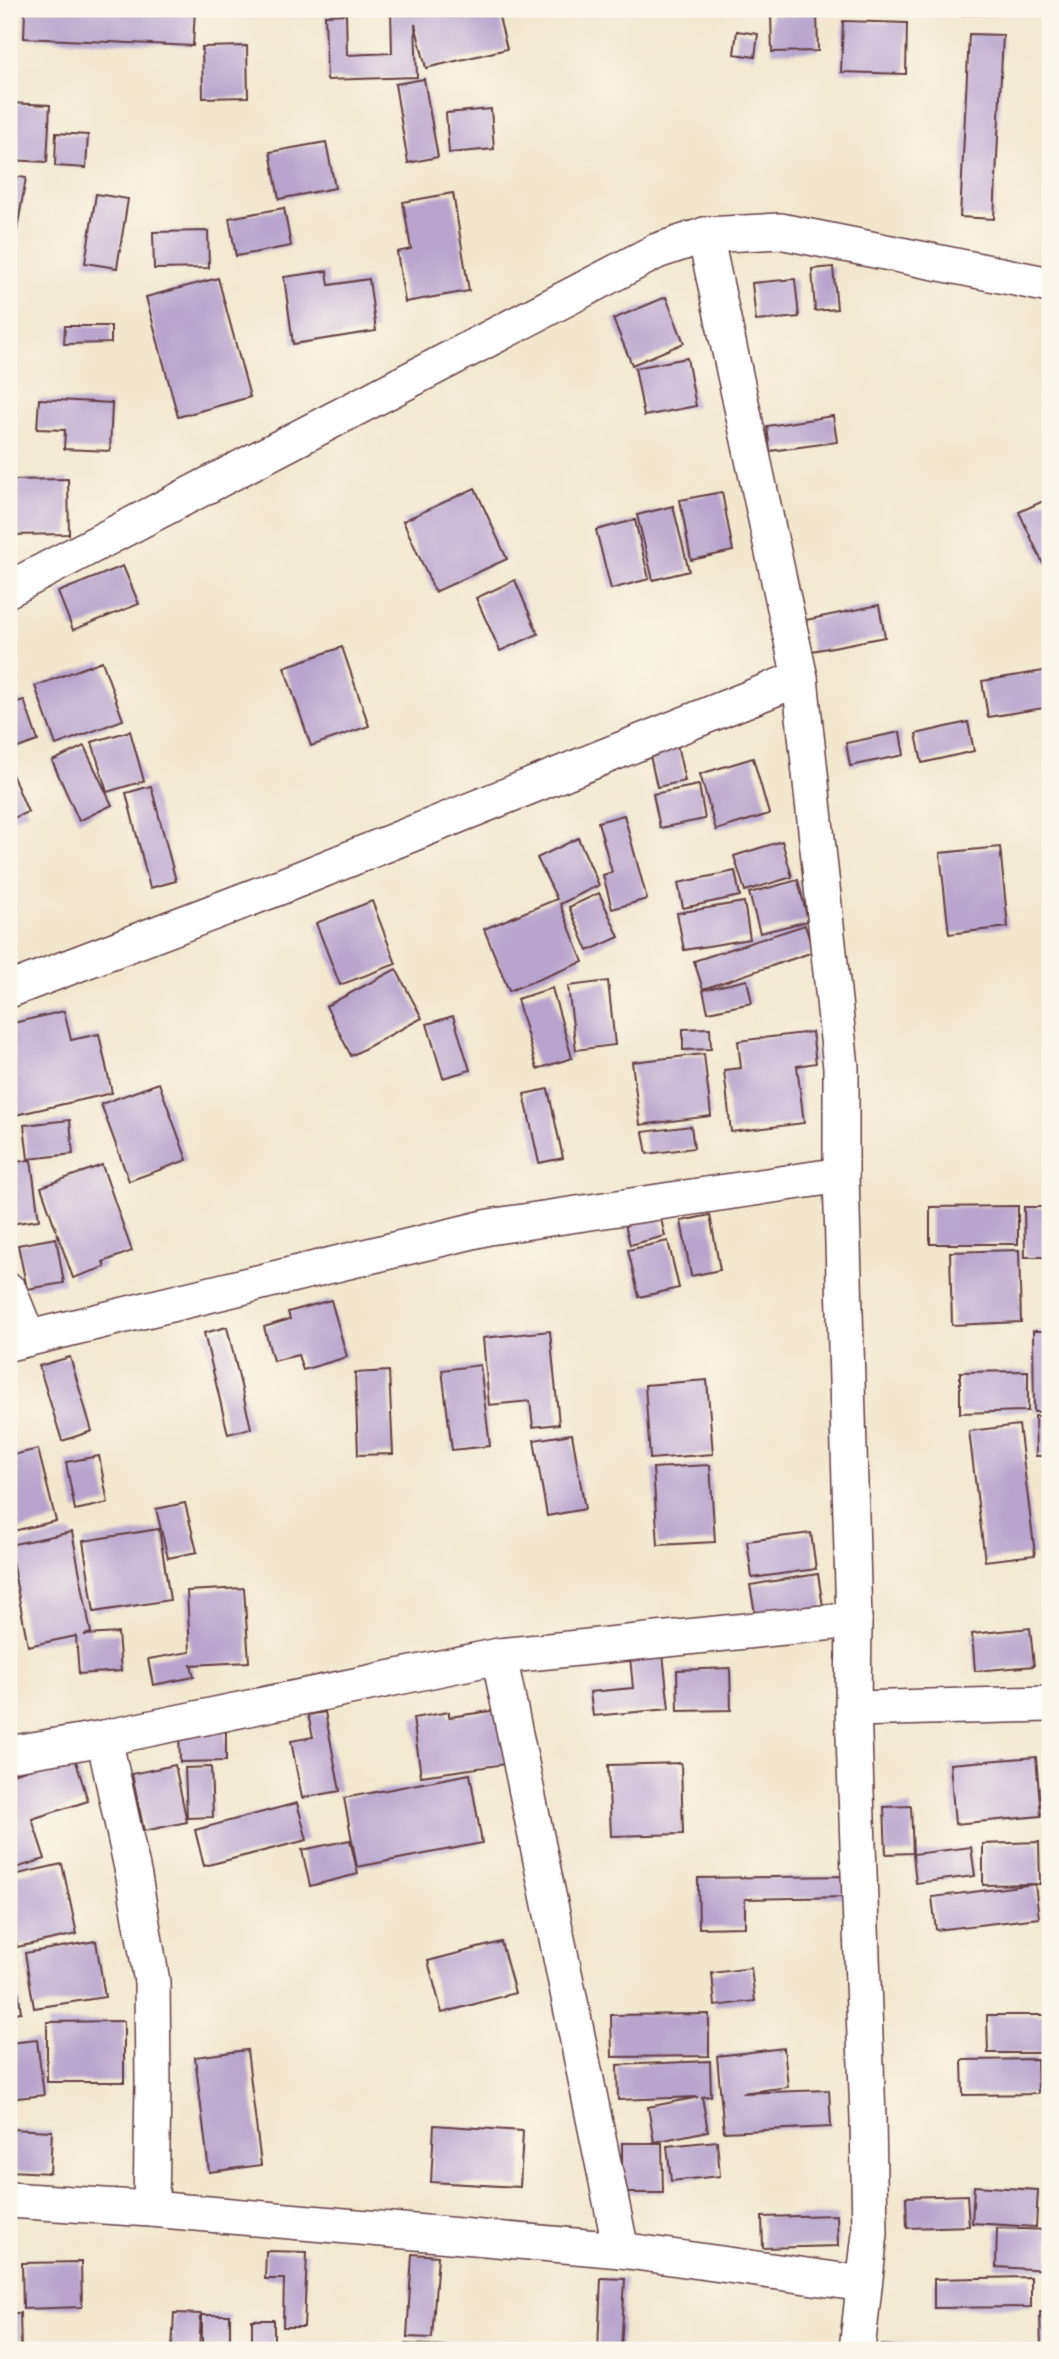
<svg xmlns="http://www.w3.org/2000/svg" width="1059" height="2359" viewBox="0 0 1059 2359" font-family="'Playpen Sans',sans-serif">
  <rect width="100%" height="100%" fill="#fbf7ec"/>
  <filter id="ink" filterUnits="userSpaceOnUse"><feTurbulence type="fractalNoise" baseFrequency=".0143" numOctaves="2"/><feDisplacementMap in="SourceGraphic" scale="14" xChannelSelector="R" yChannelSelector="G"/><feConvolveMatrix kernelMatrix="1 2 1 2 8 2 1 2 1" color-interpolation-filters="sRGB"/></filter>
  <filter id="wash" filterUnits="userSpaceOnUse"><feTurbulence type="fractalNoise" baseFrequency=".00686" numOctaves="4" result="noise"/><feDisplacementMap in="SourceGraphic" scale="28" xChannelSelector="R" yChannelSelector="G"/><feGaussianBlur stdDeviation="1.57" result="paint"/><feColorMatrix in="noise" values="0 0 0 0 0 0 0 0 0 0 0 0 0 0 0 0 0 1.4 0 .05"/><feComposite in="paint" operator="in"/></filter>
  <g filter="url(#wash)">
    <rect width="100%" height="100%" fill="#f2e7cd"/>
    <g id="blocks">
      <!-- building -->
      <g fill="#b8a4cd">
        <path d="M25 9H195L193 46 24 38Z"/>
        <path d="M391 9H497L507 49 426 68 415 24 417 77 327 80 325 15 346 14 347 55 392 53Z"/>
        <path d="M959 9H996V14L960 15Z"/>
        <path d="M817 13 818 51 772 52 771 14Z"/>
        <path d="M843 21 907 23 906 74 841 72Z"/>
        <path d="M737 31 758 34 755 57 734 54Z"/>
        <path d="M969 34 1003 35 994 219 960 217Z"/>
        <path d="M247 46 248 97 203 98 202 47Z"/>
        <path d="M424 79 438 157 408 163 395 84Z"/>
        <path d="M9 103 50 105 47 162 9 160Z"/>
        <path d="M491 109 494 149 449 153 446 113Z"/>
        <path d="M56 133 88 135 86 168 55 166Z"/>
        <path d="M326 142 335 188 279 199 270 152Z"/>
        <path d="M9 175 26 178 10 270 9 269Z"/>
        <path d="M453 193 469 291 405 302 397 252 411 249 403 202Z"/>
        <path d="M96 194 128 199 117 268 85 263Z"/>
        <path d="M284 208 291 246 236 256 229 218Z"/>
        <path d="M208 231 209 268 154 269 153 232Z"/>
        <path d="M833 267 837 309 815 311 812 269Z"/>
        <path d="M327 271 329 285 369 279 376 331 293 344 284 277Z"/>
        <path d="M218 278 250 397 178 417 146 297Z"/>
        <path d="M795 279 799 317 756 321 752 283Z"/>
        <path d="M666 297 684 343 632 365 613 319Z"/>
        <path d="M65 326H111V343L64 344Z"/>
        <path d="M687 358 696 406 644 416 635 368Z"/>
        <path d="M39 399 112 403 110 451 64 449 65 430 37 429Z"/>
        <path d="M833 416 837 442 770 451 767 426Z"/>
        <path d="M68 479 69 534 10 535 9 480Z"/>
        <path d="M475 488 507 559 435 592 403 521Z"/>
        <path d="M722 492 733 551 691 560 680 500Z"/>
        <path d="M1050 498V561L1043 564 1019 512Z"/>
        <path d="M673 506 689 571 653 580 637 515Z"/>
        <path d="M635 520 649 579 611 589 596 530Z"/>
        <path d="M123 566 139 604 73 630 58 592Z"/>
        <path d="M515 580 538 634 500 651 476 598Z"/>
        <path d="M879 605 885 637 812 651 806 620Z"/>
        <path d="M342 647 369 726 311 746 284 667Z"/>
        <path d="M102 661 123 720 56 745 35 686Z"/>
        <path d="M1050 670V707L988 717 982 681Z"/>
        <path d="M24 700 38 741 9 751V705Z"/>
        <path d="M968 722 974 751 922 763 916 734Z"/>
        <path d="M130 731 144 781 107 792 92 742Z"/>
        <path d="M900 732 904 755 850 766 846 743Z"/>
        <path d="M675 735 685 781 657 787 647 742Z"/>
        <path d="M84 746 112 805 79 821 52 761Z"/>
        <path d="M753 758 769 814 716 830 700 774Z"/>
        <path d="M9 767 28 812 9 820Z"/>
        <path d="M699 785 705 819 660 828 653 794Z"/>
        <path d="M151 786 176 881 150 888 126 793Z"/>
        <path d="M624 815 647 899 612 909 603 875 612 872 598 822Z"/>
        <path d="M578 838 599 885 560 904 583 962 509 991 484 929 557 899 537 858Z"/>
        <path d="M782 841 792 877 745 891 734 856Z"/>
        <path d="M1000 847 1008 927 949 934 940 853Z"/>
        <path d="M735 871 740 896 683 908 678 883Z"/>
        <path d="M798 880 808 921 760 933 749 893Z"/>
        <path d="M599 893 619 937 588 951 569 907Z"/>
        <path d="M372 901 396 964 340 985 316 923Z"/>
        <path d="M744 902 750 939 684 950 677 913Z"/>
        <path d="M805 925 813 952 703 989 694 961Z"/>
        <path d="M396 969 422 1018 351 1056 326 1006Z"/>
        <path d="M747 980 752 1003 708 1012 703 990Z"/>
        <path d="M608 981 615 1045 576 1050 568 986Z"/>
        <path d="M552 988 572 1058 537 1069 517 999Z"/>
        <path d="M64 1011 71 1040 99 1034 112 1093 11 1116 9 1105V1024Z"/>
        <path d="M453 1016 470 1070 443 1078 427 1024Z"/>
        <path d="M710 1028 711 1049 683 1050V1029Z"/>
        <path d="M812 1032 816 1063 797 1066 804 1123 731 1132 724 1070 741 1068 738 1041Z"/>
        <path d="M704 1054 711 1116 640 1125 632 1062Z"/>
        <path d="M159 1083 187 1160 129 1181 101 1104Z"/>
        <path d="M548 1089 563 1158 539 1163 524 1094Z"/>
        <path d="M70 1120 73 1154 28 1159 24 1125Z"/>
        <path d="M691 1126 694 1148 647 1154 643 1132Z"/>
        <path d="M31 1160 39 1220 9 1224V1163Z"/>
        <path d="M102 1165 132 1251 103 1262 105 1267 73 1278 41 1187Z"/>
        <path d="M1018 1206V1244H930V1207Z"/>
        <path d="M1024 1207H1050V1257H1025Z"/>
        <path d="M660 1215 665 1236 630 1245 625 1224Z"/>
        <path d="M710 1215 720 1270 691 1276 681 1221Z"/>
        <path d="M56 1238 64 1283 27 1289 18 1245Z"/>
        <path d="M668 1241 679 1288 639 1297 628 1250Z"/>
        <path d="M1019 1250 1021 1322 952 1325 950 1252Z"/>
        <path d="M331 1300 347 1357 303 1370 298 1355 273 1361 264 1327 290 1319 288 1312Z"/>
        <path d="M227 1327 251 1428 228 1434 204 1333Z"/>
        <path d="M550 1331 559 1424 533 1427 530 1401 489 1405 483 1338Z"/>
        <path d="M1033 1331H1050V1412H1034Z"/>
        <path d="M70 1357 92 1431 62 1441 39 1366Z"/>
        <path d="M480 1365 490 1446 452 1450 442 1370Z"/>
        <path d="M389 1371 393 1454 358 1455 355 1373Z"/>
        <path d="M1028 1371V1411L960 1413V1372Z"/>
        <path d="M707 1380 713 1454 650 1459 645 1385Z"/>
        <path d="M1035 1416H1050V1456H1036Z"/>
        <path d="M1019 1425 1035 1555 985 1561 969 1431Z"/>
        <path d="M572 1434 585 1509 547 1516 534 1440Z"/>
        <path d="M38 1449 56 1521 9 1532V1456Z"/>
        <path d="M99 1456 108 1503 75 1510 66 1462Z"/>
        <path d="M710 1465 715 1542 658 1545 653 1468Z"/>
        <path d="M185 1503 197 1552 168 1558 156 1509Z"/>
        <path d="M159 1529 170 1600 94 1612 83 1541Z"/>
        <path d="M72 1532 91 1633 84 1635 118 1633 121 1671 79 1674 76 1636 28 1646 9 1545Z"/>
        <path d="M811 1533 816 1569 752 1578 747 1541Z"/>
        <path d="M818 1574 824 1613 757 1624 750 1585Z"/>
        <path d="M244 1588 249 1662 191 1665 194 1677 153 1685 148 1659 190 1652 187 1591Z"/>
        <path d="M1030 1628 1034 1666 975 1671 972 1634Z"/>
        <path d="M663 1654 669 1709 593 1716 590 1692 633 1688 630 1657Z"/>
        <path d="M730 1668 731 1710 678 1711 677 1670Z"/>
        <path d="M498 1710 506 1764 421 1776 413 1718 449 1712V1717Z"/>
        <path d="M325 1712 340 1791 302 1798 291 1741 313 1737 308 1715Z"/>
        <path d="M226 1731V1761L180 1762 179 1732Z"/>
        <path d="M74 1755 88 1801 32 1819 45 1859 9 1870V1775Z"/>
        <path d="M1036 1757 1041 1816 955 1824 950 1764Z"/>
        <path d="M681 1763 683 1834 611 1836 608 1765Z"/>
        <path d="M175 1765 187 1822 144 1831 132 1774Z"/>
        <path d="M211 1767 213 1817 187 1818 185 1768Z"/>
        <path d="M470 1774 482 1843 357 1867 344 1798Z"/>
        <path d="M297 1803 307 1840 204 1866 195 1830Z"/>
        <path d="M911 1806 913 1853 886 1854 884 1807Z"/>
        <path d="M350 1840 358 1874 310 1886 302 1850Z"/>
        <path d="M1039 1842 1040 1884 983 1885V1844Z"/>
        <path d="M971 1847 975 1876 916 1883 913 1854Z"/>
        <path d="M62 1864 77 1934 17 1947 9 1908V1876Z"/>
        <path d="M851 1876V1897L745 1899V1927L699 1928 698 1878Z"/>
        <path d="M1035 1884 1039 1918 936 1930 932 1897Z"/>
        <path d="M96 1941 105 1997 34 2008 25 1953Z"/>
        <path d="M501 1942 515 1993 442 2013 428 1961Z"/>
        <path d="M14 1960 21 2012 9 2014V1961Z"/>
        <path d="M751 1968 755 2001 715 2006 712 1973Z"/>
        <path d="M709 2014V2056L612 2057 611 2015Z"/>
        <path d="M987 2015H1044V2053H988Z"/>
        <path d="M124 2021V2082H47V2022Z"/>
        <path d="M37 2040 44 2095 9 2099V2043Z"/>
        <path d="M784 2048 788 2087 742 2093 829 2090 831 2127 724 2132 717 2056Z"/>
        <path d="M247 2050 261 2165 209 2172 195 2057Z"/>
        <path d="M1037 2059 1038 2094 963 2095 962 2060Z"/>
        <path d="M710 2061 711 2096 702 2097 708 2131 654 2142 648 2107 698 2097 618 2100 617 2065Z"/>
        <path d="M434 2125 523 2131 520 2187 431 2182Z"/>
        <path d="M9 2129 52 2131 50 2173 9 2171Z"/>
        <path d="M717 2141 720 2176 671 2181 667 2146Z"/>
        <path d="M622 2143H662L663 2193H622Z"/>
        <path d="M974 2186 1038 2190 1036 2227 972 2223Z"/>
        <path d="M967 2195 969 2226 907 2228 906 2197Z"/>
        <path d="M837 2215 838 2246 763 2248 762 2217Z"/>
        <path d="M997 2228 1050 2230V2270L996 2267Z"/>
        <path d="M266 2251 307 2252 304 2327H283L284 2279H265Z"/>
        <path d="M412 2254 438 2256 432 2338 407 2337Z"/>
        <path d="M81 2262 82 2307 23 2309 22 2263Z"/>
        <path d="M1031 2277V2307L934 2308V2279Z"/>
        <path d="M601 2278 625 2279 621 2350H598Z"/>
        <path d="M1040 2312H1050V2347H1041Z"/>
        <path d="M9 2313H20L21 2350H9Z"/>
        <path d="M174 2313 201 2314 199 2350H172Z"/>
        <rect x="202" y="2315" width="28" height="35"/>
        <rect x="252" y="2320" width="22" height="30"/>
        <path d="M406 2344 448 2346V2350H406Z"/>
        <path d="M881 2345 934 2348V2350H880Z"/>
      </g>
    </g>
  </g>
  <g filter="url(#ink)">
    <use href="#blocks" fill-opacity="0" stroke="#633d43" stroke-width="2"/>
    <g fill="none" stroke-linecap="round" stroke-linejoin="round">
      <defs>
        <g id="minor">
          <path d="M705 235 800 678 841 1067V1175L854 1620 853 1709 868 2119 870 2233 857 2350"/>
          <path d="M9 589 657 251 705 235 780 231 1050 285"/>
          <path d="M9 990 277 888 800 678"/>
          <path d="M9 1291 28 1338"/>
          <path d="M9 1343 489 1227 841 1175"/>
          <path d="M499 1656 621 2250"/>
          <path d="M853 1709 1050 1704"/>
          <path d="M104 1738 134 1877 152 1982 153 2082 151 2209"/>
          <path d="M9 1754 104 1738 499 1656 854 1620"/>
          <path d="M9 2200 151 2209 621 2250 864 2284"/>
        </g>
      </defs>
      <!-- minor casing -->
      <use href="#minor" stroke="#633d43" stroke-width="38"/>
      <!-- minor -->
      <use href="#minor" stroke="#fff" stroke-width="35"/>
    </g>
  </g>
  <!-- margin -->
  <rect width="1059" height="2359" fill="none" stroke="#fbf7ec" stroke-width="35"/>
</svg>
